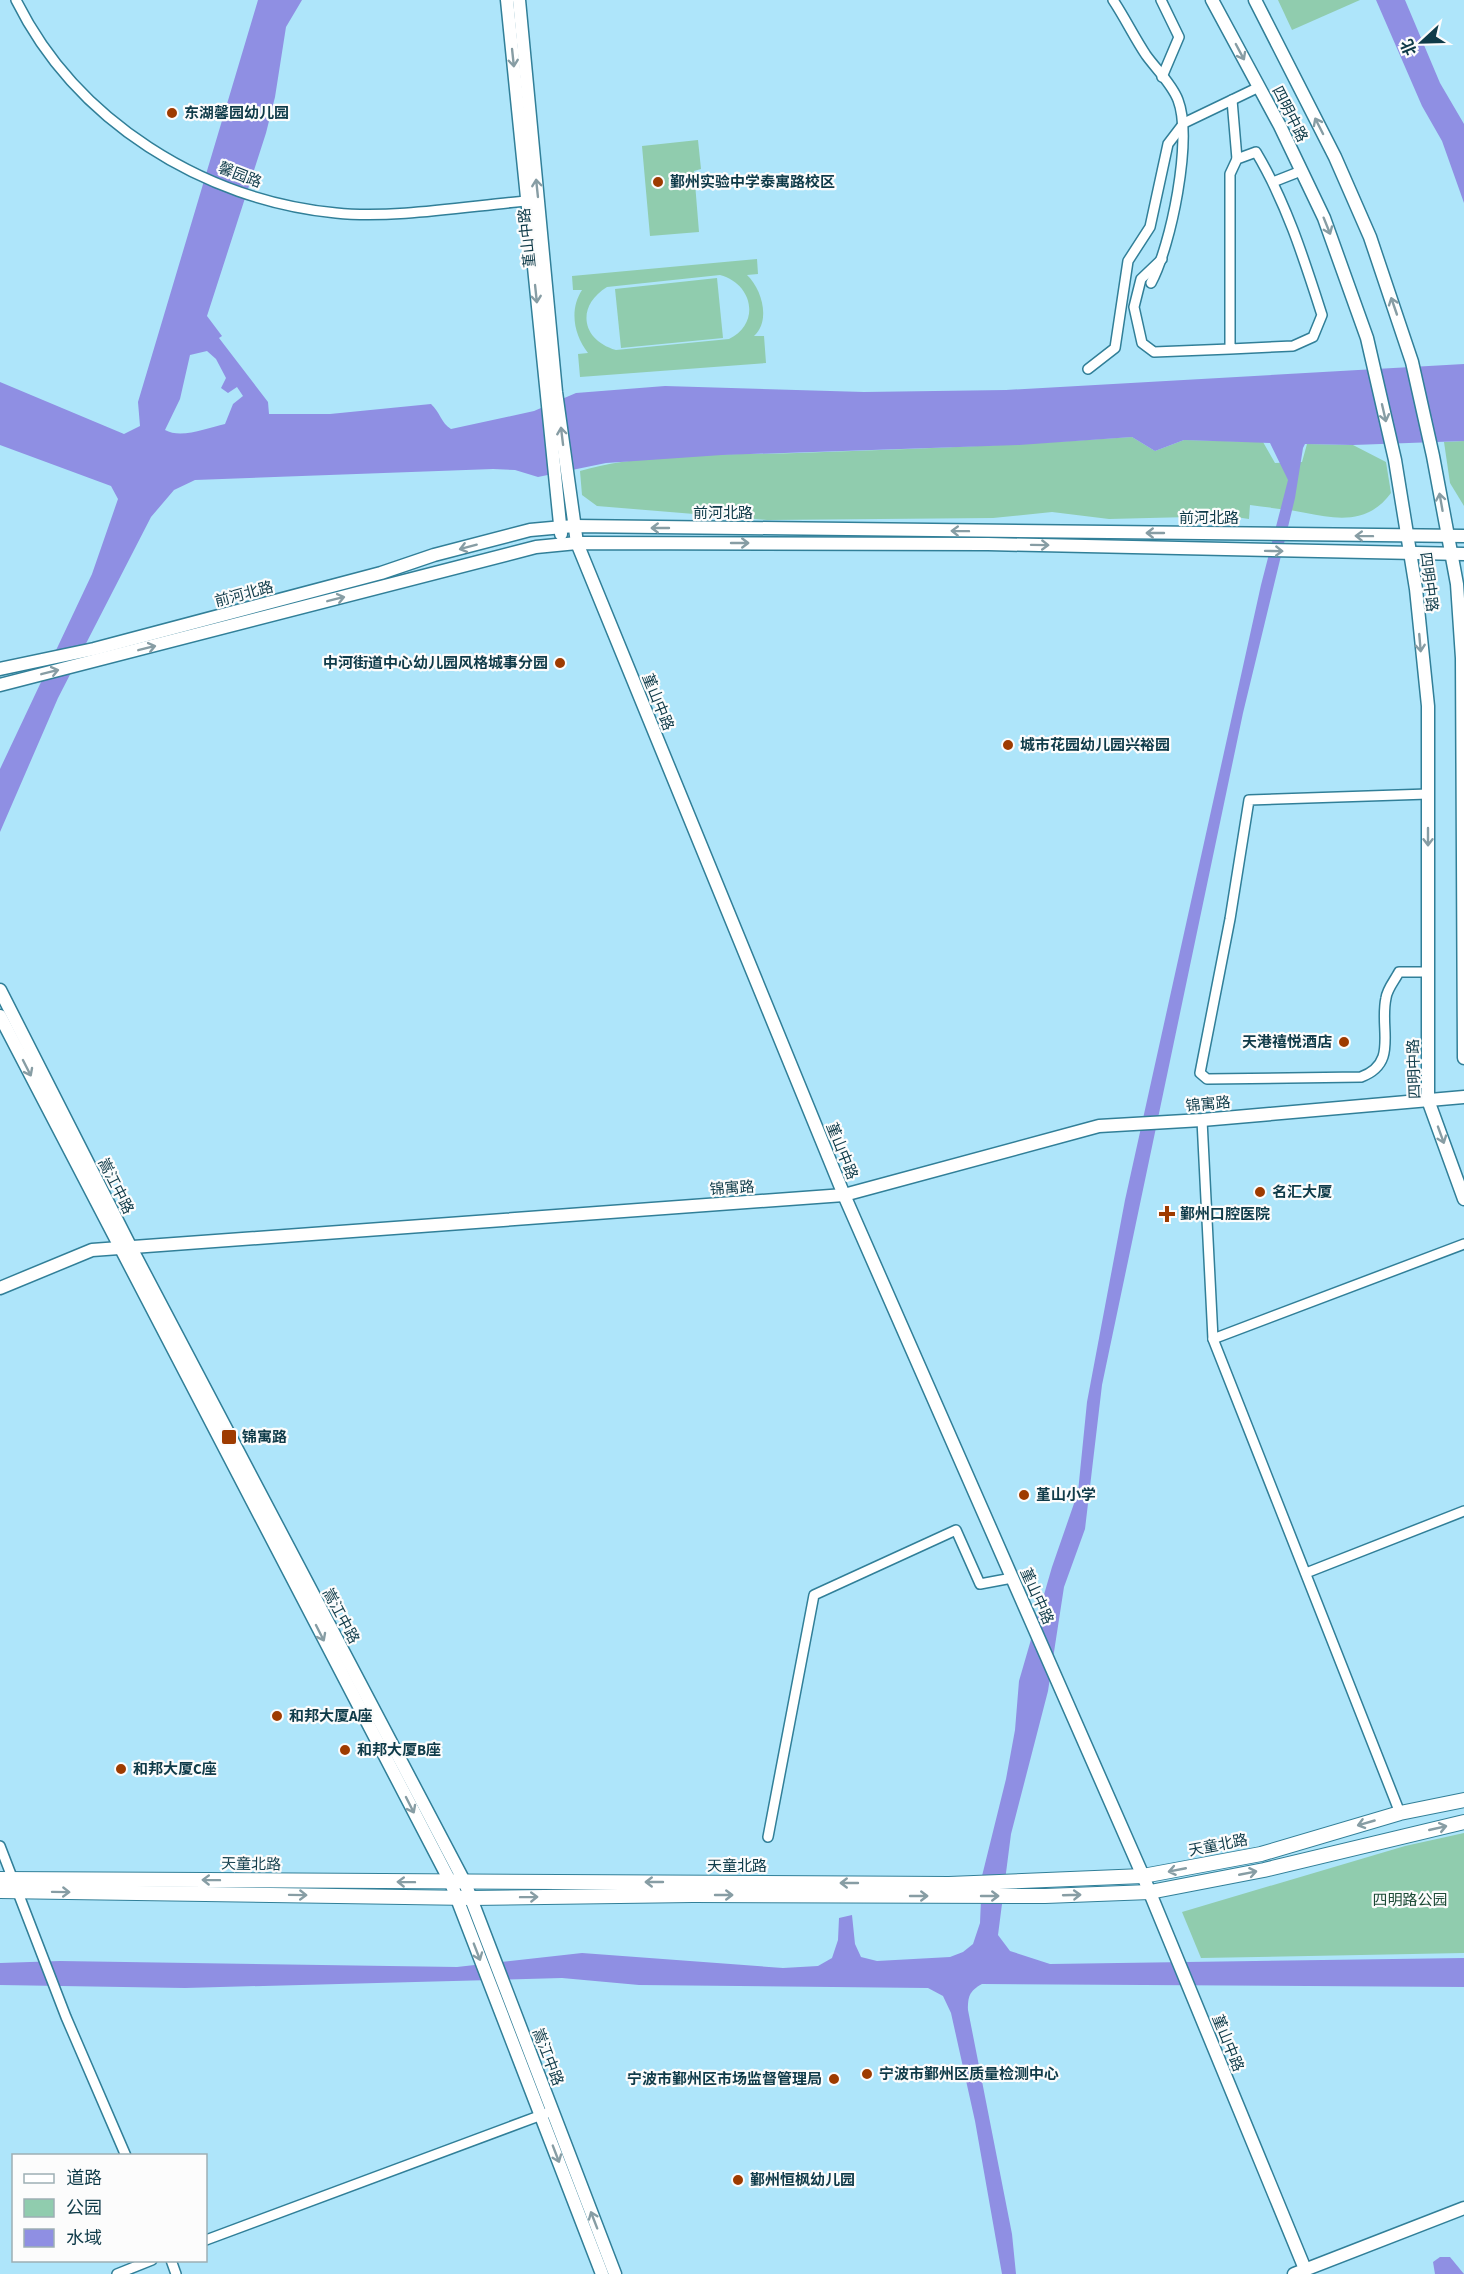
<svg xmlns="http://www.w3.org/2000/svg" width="1464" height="2274" viewBox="0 0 1464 2274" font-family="'Source Sans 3','Noto Sans SC',sans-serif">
  <rect width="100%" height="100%" fill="#aee5fa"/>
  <!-- green -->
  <g fill="#90ccae" fill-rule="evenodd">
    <path d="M1278 0H1360L1292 30Z"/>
    <path d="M698 140 701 169 694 171 699 232 650 236 642 146Z"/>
    <path d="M757 259 758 274 747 275C762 289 771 321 754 336H764L766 363 580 377 578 354 588 353C574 335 569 310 582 290H573L572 276ZM720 275C753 284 761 323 729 339L616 350C581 340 576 306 607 287Z"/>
    <path d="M717 278 723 338 621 348 615 289Z"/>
    <path d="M1132 437 1155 451 1184 440 1263 442 1275 463 1302 462 1307 444 1353 445 1386 462 1391 493C1369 523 1340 520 1306 513 1288 509 1269 508 1250 505L1249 519 1229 516 1109 519 1052 512 993 518 767 520 597 506 582 495 580 471C645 452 729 455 797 453 909 449 1020 445 1132 437Z"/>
    <path d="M1464 441V506L1450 483 1444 442Z"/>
    <path d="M1464 1833V1953L1201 1958 1182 1912 1405 1846Z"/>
  </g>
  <!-- water -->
  <g fill="#8f8fe3" fill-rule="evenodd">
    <path d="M258 0H302L286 27 275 97 266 133 207 316 222 336 219 338 268 402 269 414H330L431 404C440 412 441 423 451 429L534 411 576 393 665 386 864 392 1006 390 1464 364V441L1353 445 1305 444 1303 448 1295 498 1243 713 1102 1385 1085 1529 1064 1587 1048 1691 1011 1834 998 1935 1010 1951 1050 1964 1464 1958V1987L982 1984C969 1991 968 1997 968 2010L1012 2234 1016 2274H1002L975 2121 951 2013 943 1996 928 1988 639 1985 562 1978 185 1988 0 1985V1963L60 1961 457 1967 582 1953 783 1968 818 1966 832 1958 838 1940 839 1918 852 1915 855 1944 861 1957 877 1961 950 1957 963 1952 973 1944 980 1923 982 1876 1006 1779 1015 1730 1019 1681 1052 1567 1078 1492 1087 1402 1125 1200 1261 585 1288 480 1270 443 1184 440 1155 451 1132 437 1019 445 722 455 606 463 538 477 515 470 493 469 195 480 174 490 151 517 58 698 0 832V769L92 574 118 499 111 486 0 445V382L124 434 140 426 138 402ZM207 351 216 359 226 378 221 388 228 393 237 387 243 396 233 404 225 424C207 428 181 439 165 430L180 399 190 355Z"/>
    <path d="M1376 0H1405L1440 83 1464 124V203L1442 141 1422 106Z"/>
    <path d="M1440 2257H1450L1464 2274H1435L1433 2262Z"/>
  </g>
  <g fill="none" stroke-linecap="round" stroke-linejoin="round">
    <defs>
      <g id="street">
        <path d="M16 0C76 121 203 200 336 213 393 219 469 206 527 201"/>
        <path d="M1113 0C1125 18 1134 37 1146 55 1156 69 1172 84 1178 100 1193 139 1171 246 1151 283"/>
        <path d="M1161 0 1179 37 1162 77"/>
        <path d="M1232 100 1237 159"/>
        <path d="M1273 182 1301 171"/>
        <path d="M1162 259 1141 279 1134 307 1142 343 1154 352 1230 349 1293 346 1313 337 1322 315C1304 259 1286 202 1256 152L1237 159 1230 174V349H1231"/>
        <path d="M1088 369 1115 348 1128 261 1150 227 1168 144 1184 123 1259 87"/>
        <path d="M1428 794 1249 800 1230 919 1200 1073 1207 1079 1361 1077C1399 1063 1379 1029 1386 998 1387 989 1395 980 1399 972H1428"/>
        <path d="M1202 1120 1213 1339 1400 1813"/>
        <path d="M1213 1339 1464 1244"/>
        <path d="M1306 1573 1464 1511"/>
        <path d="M768 1837 814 1595 956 1530 980 1584 1012 1578"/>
        <path d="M0 1846 66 2017 126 2156"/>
        <path d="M206 2240 547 2113"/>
        <path d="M171 2260 176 2274"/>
        <path d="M117 2274 152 2260"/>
      </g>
      <g id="secondary">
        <path d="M507 0 561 534"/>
        <path d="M519 0 556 392 577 543 844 1195 1143 1876 1305 2269"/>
        <path d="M1212 0 1280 126 1324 218 1367 338 1395 460 1416 589 1428 706V1100L1464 1199"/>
        <path d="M1255 0 1335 157 1370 237 1412 362 1433 456 1457 584 1462 658 1464 1058"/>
        <path d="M0 669 94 649 381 573 434 555 530 530 574 526 1464 536"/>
        <path d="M0 685 536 547 577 543 988 544 1464 554"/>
        <path d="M0 990 130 1246 465 1883 615 2274"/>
        <path d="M0 1016 451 1883 602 2274"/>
        <path d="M0 1288 92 1250 844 1195 1099 1126 1202 1120 1464 1097"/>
        <path d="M1294 2274 1464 2208"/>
      </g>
      <g id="primary">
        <path d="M0 1879 949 1884 1143 1876 1261 1854 1400 1813 1464 1800"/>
        <path d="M0 1891 471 1898 693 1895 1045 1896 1150 1892 1264 1870 1464 1822"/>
      </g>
    </defs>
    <!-- street casing -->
    <use href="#street" stroke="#317f98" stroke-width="12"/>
    <!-- secondary casing -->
    <use href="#secondary" stroke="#317f98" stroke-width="15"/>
    <!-- primary casing -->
    <use href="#primary" stroke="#317f98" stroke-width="16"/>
    <!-- street -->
    <use href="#street" stroke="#fff" stroke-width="9"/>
    <!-- secondary -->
    <use href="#secondary" stroke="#fff" stroke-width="12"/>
    <!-- primary -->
    <use href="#primary" stroke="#fff" stroke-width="14"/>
  </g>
  <!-- one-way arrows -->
  <defs><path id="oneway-shaft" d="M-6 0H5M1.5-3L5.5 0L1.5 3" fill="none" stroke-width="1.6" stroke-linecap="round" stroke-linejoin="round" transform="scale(1.5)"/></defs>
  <g stroke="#879da4">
    <use href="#oneway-shaft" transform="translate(1240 52) rotate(62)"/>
    <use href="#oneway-shaft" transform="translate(513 58) rotate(84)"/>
    <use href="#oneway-shaft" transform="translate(1319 126) rotate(-117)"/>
    <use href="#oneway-shaft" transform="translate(537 188) rotate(-96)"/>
    <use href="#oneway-shaft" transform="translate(1327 226) rotate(68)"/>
    <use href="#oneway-shaft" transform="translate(536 294) rotate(84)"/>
    <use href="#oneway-shaft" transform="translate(1394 306) rotate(-109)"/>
    <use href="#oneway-shaft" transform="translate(1384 413) rotate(77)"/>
    <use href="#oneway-shaft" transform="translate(562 436) rotate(-97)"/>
    <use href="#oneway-shaft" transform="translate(1441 502) rotate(-100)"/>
    <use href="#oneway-shaft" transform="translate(660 528) rotate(-180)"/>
    <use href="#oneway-shaft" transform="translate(960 531) rotate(-179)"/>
    <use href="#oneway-shaft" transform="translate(1155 533) rotate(-180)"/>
    <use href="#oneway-shaft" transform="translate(1364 536) rotate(-179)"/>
    <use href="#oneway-shaft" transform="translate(740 543)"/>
    <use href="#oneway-shaft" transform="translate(1040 545) rotate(1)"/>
    <use href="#oneway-shaft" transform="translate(468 547) rotate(165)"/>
    <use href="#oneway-shaft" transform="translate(1274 551) rotate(1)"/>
    <use href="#oneway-shaft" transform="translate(336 599) rotate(-14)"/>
    <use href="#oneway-shaft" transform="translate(1420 643) rotate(85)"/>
    <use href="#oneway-shaft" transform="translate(147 648) rotate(-14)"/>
    <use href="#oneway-shaft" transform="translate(50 672) rotate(-14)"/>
    <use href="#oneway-shaft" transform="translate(1428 837) rotate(90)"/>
    <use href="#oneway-shaft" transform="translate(27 1068) rotate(63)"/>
    <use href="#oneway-shaft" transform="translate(1441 1135) rotate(70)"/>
    <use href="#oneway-shaft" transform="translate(320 1633) rotate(63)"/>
    <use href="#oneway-shaft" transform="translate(410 1805) rotate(63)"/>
    <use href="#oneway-shaft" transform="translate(1366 1823) rotate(164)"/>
    <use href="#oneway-shaft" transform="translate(1438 1828) rotate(-13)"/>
    <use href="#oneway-shaft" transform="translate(1177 1870) rotate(169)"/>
    <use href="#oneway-shaft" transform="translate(1248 1873) rotate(-11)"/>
    <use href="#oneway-shaft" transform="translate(211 1880) rotate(-179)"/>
    <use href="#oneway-shaft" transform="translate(406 1882) rotate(-179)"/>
    <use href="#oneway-shaft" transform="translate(654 1882) rotate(-180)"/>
    <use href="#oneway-shaft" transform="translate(849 1883) rotate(-180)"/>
    <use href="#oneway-shaft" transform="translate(61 1892) rotate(1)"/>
    <use href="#oneway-shaft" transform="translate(298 1895) rotate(1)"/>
    <use href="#oneway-shaft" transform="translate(724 1895)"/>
    <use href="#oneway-shaft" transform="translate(1072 1895) rotate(-2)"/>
    <use href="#oneway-shaft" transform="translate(919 1896)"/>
    <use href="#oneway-shaft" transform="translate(990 1896)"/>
    <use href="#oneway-shaft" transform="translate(529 1897) rotate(-1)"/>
    <use href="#oneway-shaft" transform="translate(477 1952) rotate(69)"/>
    <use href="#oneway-shaft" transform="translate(556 2154) rotate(69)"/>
    <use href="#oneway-shaft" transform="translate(594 2220) rotate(-111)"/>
  </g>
  <!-- markers -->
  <g fill="#9e3b00" stroke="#fcfcfc" stroke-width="2">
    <circle cx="172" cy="113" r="6"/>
    <circle cx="658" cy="182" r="6"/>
    <circle cx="560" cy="663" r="6"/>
    <circle cx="1008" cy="745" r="6"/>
    <circle cx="1344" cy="1042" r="6"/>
    <circle cx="1260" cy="1192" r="6"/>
    <path d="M1164 1205h6v6h6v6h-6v6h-6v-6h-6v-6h6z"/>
    <rect x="221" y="1429" width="16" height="16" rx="3"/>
    <circle cx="1024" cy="1495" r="6"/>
    <circle cx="277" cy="1716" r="6"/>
    <circle cx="345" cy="1750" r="6"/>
    <circle cx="121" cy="1769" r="6"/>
    <circle cx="867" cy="2074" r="6"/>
    <circle cx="834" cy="2079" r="6"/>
    <circle cx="738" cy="2180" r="6"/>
  </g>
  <g text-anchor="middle" stroke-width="4.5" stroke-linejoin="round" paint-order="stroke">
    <!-- poi labels -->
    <g font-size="15" font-weight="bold" fill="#0f3b49" stroke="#fcfcfc" text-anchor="start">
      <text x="184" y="118">东湖馨园幼儿园</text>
      <text x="670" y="187">鄞州实验中学泰寓路校区</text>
      <text x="548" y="668" text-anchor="end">中河街道中心幼儿园风格城事分园</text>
      <text x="1020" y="750">城市花园幼儿园兴裕园</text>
      <text x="1332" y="1047" text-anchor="end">天港禧悦酒店</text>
      <text x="1272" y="1197">名汇大厦</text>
      <text x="1180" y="1219">鄞州口腔医院</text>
      <text x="242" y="1442">锦寓路</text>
      <text x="1036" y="1500">堇山小学</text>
      <text x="289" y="1721">和邦大厦A座</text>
      <text x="357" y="1755">和邦大厦B座</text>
      <text x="133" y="1774">和邦大厦C座</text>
      <text x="879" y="2079">宁波市鄞州区质量检测中心</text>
      <text x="822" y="2084" text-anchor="end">宁波市鄞州区市场监督管理局</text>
      <text x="750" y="2185">鄞州恒枫幼儿园</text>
    </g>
    <!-- street labels -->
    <g font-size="15" fill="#0f3b49" stroke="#fcfcfc">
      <text transform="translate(1290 114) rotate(63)" y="5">四明中路</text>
      <text transform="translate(240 175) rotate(21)" y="5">馨园路</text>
      <text transform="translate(527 238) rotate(-96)" y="5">堇山中路</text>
      <text x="723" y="518">前河北路</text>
      <text x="1209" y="523">前河北路</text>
      <text transform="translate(1429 582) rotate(83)" y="5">四明中路</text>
      <text transform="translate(244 594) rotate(-15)" y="5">前河北路</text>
      <text transform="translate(658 702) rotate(68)" y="5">堇山中路</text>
      <text transform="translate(1414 1069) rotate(-92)" y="5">四明中路</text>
      <text transform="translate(1208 1104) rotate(-5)" y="5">锦寓路</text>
      <text transform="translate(842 1151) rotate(68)" y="5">堇山中路</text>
      <text transform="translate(116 1186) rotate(63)" y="5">嵩江中路</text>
      <text transform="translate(732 1188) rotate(-4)" y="5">锦寓路</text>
      <text transform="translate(1037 1596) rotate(66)" y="5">堇山中路</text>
      <text transform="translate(341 1616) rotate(62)" y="5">嵩江中路</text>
      <text transform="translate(1218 1845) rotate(-11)" y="5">天童北路</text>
      <text transform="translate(251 1864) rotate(1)" y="5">天童北路</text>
      <text x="737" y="1871">天童北路</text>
      <text transform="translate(1228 2043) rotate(68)" y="5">堇山中路</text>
      <text transform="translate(548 2057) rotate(69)" y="5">嵩江中路</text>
    </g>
    <!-- park labels -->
    <g font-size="15" fill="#1d4b37" stroke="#fcfcfc">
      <text x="1410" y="1905">四明路公园</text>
    </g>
  </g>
  <!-- legend -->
  <rect x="12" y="2154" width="195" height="108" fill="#fcfcfc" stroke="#9dafb4" stroke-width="1.5"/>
  <rect x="24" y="2174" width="30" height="9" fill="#ffffff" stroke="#9dafb4" stroke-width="1.5"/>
  <text x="66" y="2184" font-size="18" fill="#0f3b49">道路</text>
  <rect x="24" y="2199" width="30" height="18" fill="#90ccae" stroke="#9dafb4" stroke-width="1.5"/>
  <text x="66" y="2214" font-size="18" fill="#0f3b49">公园</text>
  <rect x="24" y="2229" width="30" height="18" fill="#8f8fe3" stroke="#9dafb4" stroke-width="1.5"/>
  <text x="66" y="2244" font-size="18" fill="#0f3b49">水域</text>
  <!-- north arrow -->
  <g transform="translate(1422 42) rotate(248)" stroke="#fcfcfc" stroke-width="4.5" paint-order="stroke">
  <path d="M0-4.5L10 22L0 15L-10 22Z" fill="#0f3b49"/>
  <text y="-9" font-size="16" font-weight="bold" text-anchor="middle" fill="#0f3b49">北</text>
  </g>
</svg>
